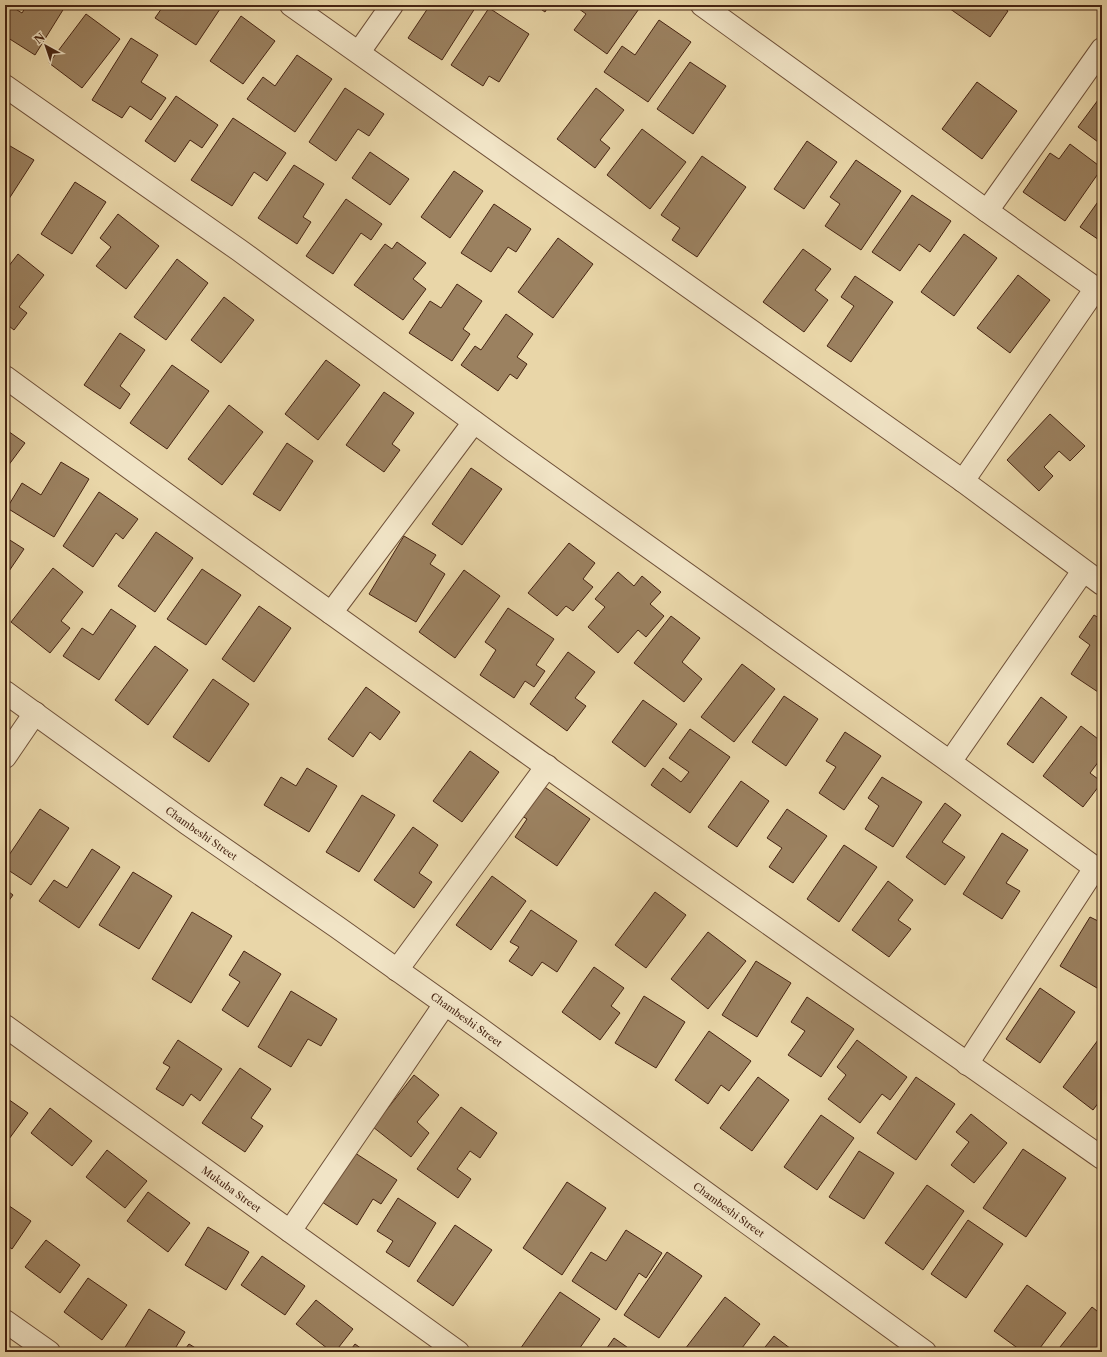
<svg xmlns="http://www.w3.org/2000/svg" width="1107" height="1357" viewBox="0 0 1107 1357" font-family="'Libre Caslon Text',serif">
  <rect width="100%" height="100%" fill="#e9d6a8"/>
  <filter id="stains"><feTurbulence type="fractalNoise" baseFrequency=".005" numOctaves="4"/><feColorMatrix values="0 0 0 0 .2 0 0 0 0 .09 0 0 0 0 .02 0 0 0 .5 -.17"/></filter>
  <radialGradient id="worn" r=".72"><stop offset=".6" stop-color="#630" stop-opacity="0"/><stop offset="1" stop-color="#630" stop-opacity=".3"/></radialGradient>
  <!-- building -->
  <g fill="#9b8160" stroke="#462412">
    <path d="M9 5 22 13 27 5H66L35 55 5 36V11Z"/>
    <path d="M143 5H152L149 9Z"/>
    <path d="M164 5H221L222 6 196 45 155 18Z"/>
    <path d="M430 5H477L442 60 408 38Z"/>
    <path d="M535 5H549L545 12Z"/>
    <path d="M576 5H640L641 6 607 54 574 30 586 14 575 6Z"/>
    <path d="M947 5H999L1008 11 990 37 946 6Z"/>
    <path d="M489 8 529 34 499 82 489 76 483 86 451 65Z"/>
    <path d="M86 14 120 39 82 88 49 63Z"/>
    <path d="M241 16 275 41 243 84 210 61Z"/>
    <path d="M659 20 691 42 648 102 604 72 622 46 635 55Z"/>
    <path d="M131 38 158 55 141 82 166 98 151 120 130 106 122 118 92 100Z"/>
    <path d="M297 55 332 79 295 132 247 99 263 77 275 86Z"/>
    <path d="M690 62 726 86 693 134 657 109Z"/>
    <path d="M977 82 1017 111 982 159 942 129Z"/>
    <path d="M345 88 384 114 369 136 358 129 336 161 309 142Z"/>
    <path d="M596 88 624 110 600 140 610 148 595 168 557 139Z"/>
    <path d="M176 96 218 125 202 148 190 140 175 162 145 141Z"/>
    <path d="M1101 96 1102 97V145L1078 127Z"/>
    <path d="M233 118 286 153 267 181 254 172 232 206 191 180Z"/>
    <path d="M642 129 686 162 650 209 607 175Z"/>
    <path d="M807 141 837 162 804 209 774 189Z"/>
    <path d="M5 143 34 160 5 205Z"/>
    <path d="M1070 144 1102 168 1065 221 1023 192 1050 153 1059 159Z"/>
    <path d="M370 152 409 179 390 205 352 178Z"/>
    <path d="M702 156 746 187 697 257 672 240 680 228 661 215Z"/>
    <path d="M856 160 901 191 861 250 825 226 840 204 830 197Z"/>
    <path d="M294 165 324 184 303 217 311 222 297 244 258 218Z"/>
    <path d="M454 171 483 191 450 238 421 217Z"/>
    <path d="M75 182 106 202 72 254 41 234Z"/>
    <path d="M912 195 951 221 930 252 919 244 900 271 872 252Z"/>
    <path d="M1102 196V242L1080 227Z"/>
    <path d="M346 199 382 224 371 240 361 233 333 274 306 256Z"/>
    <path d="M494 204 531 229 516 252 508 247 491 272 461 253Z"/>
    <path d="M118 214 159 246 126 289 96 266 111 247 100 238Z"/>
    <path d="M964 234 997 258 954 316 921 292Z"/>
    <path d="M558 238 593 264 553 318 518 292Z"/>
    <path d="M397 242 426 263 413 279 426 289 403 320 354 285 385 244 392 249Z"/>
    <path d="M803 249 831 269 815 290 828 300 804 332 763 302Z"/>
    <path d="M18 254 44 275 19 307 27 313 14 330 5 323V271Z"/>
    <path d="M177 259 208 283 166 340 134 317Z"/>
    <path d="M1018 275 1050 300 1010 353 977 328Z"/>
    <path d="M855 276 893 302 851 362 827 346 854 306 841 297Z"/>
    <path d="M457 284 482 301 463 329 470 334 452 361 409 333 430 301 441 308Z"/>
    <path d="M224 297 254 320 221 363 191 340Z"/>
    <path d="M506 314 533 334 517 357 527 364 517 379 510 374 498 391 461 365 475 346 481 350Z"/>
    <path d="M120 333 145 350 120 386 130 394 120 409 84 385Z"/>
    <path d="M326 360 360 385 318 440 285 414Z"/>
    <path d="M172 365 209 391 167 449 130 423Z"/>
    <path d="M384 392 414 413 392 444 400 450 384 472 346 445Z"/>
    <path d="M229 405 263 432 222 485 188 459Z"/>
    <path d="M1050 414 1085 446 1070 461 1059 451 1044 467 1053 476 1039 491 1007 460Z"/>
    <path d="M5 429 25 443 5 470Z"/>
    <path d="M287 443 313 461 280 511 253 494Z"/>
    <path d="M61 462 89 479 54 537 7 508 22 483 41 495Z"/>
    <path d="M471 468 502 489 462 545 432 524Z"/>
    <path d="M99 492 138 519 123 539 116 533 93 567 63 546Z"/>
    <path d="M156 532 193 558 155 612 118 586Z"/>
    <path d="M404 536 436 555 430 564 445 574 416 622 369 594Z"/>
    <path d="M5 537 24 549 5 577Z"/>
    <path d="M569 543 595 563 583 579 593 587 573 611 566 606 557 616 528 593Z"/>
    <path d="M53 568 83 592 61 621 70 628 50 653 11 622Z"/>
    <path d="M202 569 241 595 206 645 167 619Z"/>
    <path d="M464 570 500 596 455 658 419 632Z"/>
    <path d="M618 572 634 586 642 576 661 592 650 604 664 616 646 637 638 630 618 653 588 627 605 607 595 599Z"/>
    <path d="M259 606 291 628 254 682 222 659Z"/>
    <path d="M508 608 554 639 536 665 545 671 534 687 525 681 514 698 480 675 496 650 485 642Z"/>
    <path d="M111 609 136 626 99 680 63 656 82 628 93 635Z"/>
    <path d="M1094 615 1102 620V686L1098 692 1071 674 1090 645 1079 637Z"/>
    <path d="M671 616 700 638 682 662 702 679 684 702 634 663Z"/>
    <path d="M155 646 188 670 148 725 115 700Z"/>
    <path d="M568 652 595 672 575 698 586 706 567 731 530 704Z"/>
    <path d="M742 664 775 689 734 742 701 717Z"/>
    <path d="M213 679 249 704 209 762 173 737Z"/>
    <path d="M366 687 400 712 380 740 370 732 353 757 328 739Z"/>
    <path d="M784 696 818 719 786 766 752 742Z"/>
    <path d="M1041 697 1067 717 1033 763 1007 744Z"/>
    <path d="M643 700 677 724 645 767 612 742Z"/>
    <path d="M1081 726 1102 742V757L1090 773 1102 782 1083 807 1043 776Z"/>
    <path d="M690 729 730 757 690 813 651 785 663 768 681 782 689 772 669 758Z"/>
    <path d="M845 732 881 756 844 810 819 793 836 767 826 761Z"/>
    <path d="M470 751 499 772 462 822 433 801Z"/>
    <path d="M307 768 337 786 309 832 264 805 281 777 296 786Z"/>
    <path d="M882 777 922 802 893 847 865 829 879 806 868 798Z"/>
    <path d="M741 781 769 801 737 847 708 827Z"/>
    <path d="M539 783 590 819 557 866 515 837 527 819 517 813Z"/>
    <path d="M362 795 395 815 359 872 326 852Z"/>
    <path d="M945 803 961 815 942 842 965 857 945 885 906 857Z"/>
    <path d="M40 809 69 828 31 885 5 868V861Z"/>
    <path d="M787 809 827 836 793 883 769 867 782 848 767 838Z"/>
    <path d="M413 827 438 845 419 873 432 882 414 908 374 880Z"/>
    <path d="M1002 833 1028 850 1006 883 1020 891 1002 919 963 894Z"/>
    <path d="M844 845 877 867 839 922 807 899Z"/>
    <path d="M92 849 120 867 79 928 39 901 54 880 67 888Z"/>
    <path d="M133 872 172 896 139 949 99 925Z"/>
    <path d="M492 876 526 901 491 950 456 925Z"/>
    <path d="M888 881 913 900 898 920 911 929 889 957 852 930Z"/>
    <path d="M5 889 13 895 5 906Z"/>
    <path d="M655 892 686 915 646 968 615 945Z"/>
    <path d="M531 910 577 941 557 972 542 962 532 976 509 961 519 947 510 942Z"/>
    <path d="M192 912 232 936 191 1003 152 979Z"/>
    <path d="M1090 917 1102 923V991L1060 966Z"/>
    <path d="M708 932 746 961 708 1009 671 979Z"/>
    <path d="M244 951 281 974 248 1027 222 1010 240 982 229 975Z"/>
    <path d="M756 961 791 983 757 1037 722 1015Z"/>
    <path d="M594 967 624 988 611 1006 620 1013 600 1040 562 1012Z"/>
    <path d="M1040 988 1075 1012 1040 1063 1006 1039Z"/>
    <path d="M291 991 337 1019 321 1046 308 1039 291 1067 258 1047Z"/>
    <path d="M644 996 685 1022 656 1068 615 1043Z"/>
    <path d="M807 997 854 1029 821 1077 788 1055 805 1031 791 1022Z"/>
    <path d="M709 1031 751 1061 729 1091 721 1085 708 1104 675 1080Z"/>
    <path d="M1101 1036 1102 1098 1093 1110 1063 1087Z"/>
    <path d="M178 1040 222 1069 200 1101 191 1094 183 1106 156 1089 170 1067 163 1063Z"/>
    <path d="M857 1040 907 1077 890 1100 882 1094 860 1123 828 1099 846 1075 837 1067Z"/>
    <path d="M240 1068 271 1089 251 1118 263 1126 245 1152 202 1123Z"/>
    <path d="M414 1075 439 1095 417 1122 429 1133 411 1157 373 1127Z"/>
    <path d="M758 1077 789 1100 752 1151 720 1128Z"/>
    <path d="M916 1077 955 1104 916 1160 877 1133Z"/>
    <path d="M5 1097 28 1113 9 1139 5 1136Z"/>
    <path d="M461 1107 497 1133 480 1158 470 1151 457 1169 471 1179 458 1198 417 1169Z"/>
    <path d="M50 1108 92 1141 72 1166 31 1133Z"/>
    <path d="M971 1114 1007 1143 974 1183 951 1165 969 1142 956 1132Z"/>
    <path d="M821 1115 854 1138 817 1190 784 1167Z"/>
    <path d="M1023 1149 1066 1178 1026 1237 983 1208Z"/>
    <path d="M107 1150 147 1181 125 1208 86 1177Z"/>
    <path d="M352 1151 397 1180 381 1204 373 1199 357 1225 319 1200Z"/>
    <path d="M859 1151 894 1173 864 1219 829 1197Z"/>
    <path d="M567 1182 606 1208 562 1275 523 1248Z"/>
    <path d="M927 1185 964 1211 923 1270 885 1243Z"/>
    <path d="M148 1192 190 1223 168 1252 127 1221Z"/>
    <path d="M398 1198 436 1223 409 1267 386 1252 393 1241 377 1231Z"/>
    <path d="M5 1203 31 1221 12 1249 5 1244Z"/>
    <path d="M968 1220 1003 1244 966 1298 931 1274Z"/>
    <path d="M455 1225 492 1250 453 1306 417 1281Z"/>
    <path d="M208 1227 249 1252 226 1290 185 1265Z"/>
    <path d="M626 1230 662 1253 646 1278 639 1273 616 1310 572 1281 591 1252 606 1261Z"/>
    <path d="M46 1240 80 1265 60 1293 25 1267Z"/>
    <path d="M667 1252 702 1276 659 1338 624 1315Z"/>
    <path d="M262 1256 305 1286 285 1315 241 1285Z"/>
    <path d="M88 1278 127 1305 102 1340 64 1312Z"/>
    <path d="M1027 1285 1066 1313 1037 1352H1023L994 1331Z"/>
    <path d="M560 1292 600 1319 577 1352H518Z"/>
    <path d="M725 1297 760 1324 739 1352H689L685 1349Z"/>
    <path d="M316 1300 353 1329 335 1352H332L296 1324Z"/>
    <path d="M1092 1307 1102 1315V1352H1056Z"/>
    <path d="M149 1309 185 1332 173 1352H128L124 1349Z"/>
    <path d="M774 1336 795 1352H761Z"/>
    <path d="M614 1338 634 1352H604Z"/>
    <path d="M189 1344 202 1352H183Z"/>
    <path d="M355 1344 366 1352H349Z"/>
  </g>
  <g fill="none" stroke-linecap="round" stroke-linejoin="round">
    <defs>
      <g id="minor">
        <path d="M291 5 963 481 1102 584"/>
        <path d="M702 5 987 211 1102 293"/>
        <path d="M359 52 392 5"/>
        <path d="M5 86 239 250 514 451 950 762 1102 873"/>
        <path d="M987 211 1102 49"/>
        <path d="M5 377C367 642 735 900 1102 1158"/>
        <path d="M963 481 1096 288"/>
        <path d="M331 613 474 422"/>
        <path d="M5 757 35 713"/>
        <path d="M950 762 1083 571"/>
        <path d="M397 970 547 766"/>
        <path id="s1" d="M5 1026 458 1352"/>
        <path d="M967 1064 1095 868"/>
        <path d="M290 1231 445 1004"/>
        <path d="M5 1321 49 1352"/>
      </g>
      <g id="tertiary">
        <path id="s2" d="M5 692 188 824 337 927 479 1028 925 1352"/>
      </g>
    </defs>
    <!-- minor casing -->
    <use href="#minor" stroke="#6f5038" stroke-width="24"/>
    <!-- tertiary casing -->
    <use href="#tertiary" stroke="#6f5038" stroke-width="24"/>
    <!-- minor -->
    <use href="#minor" stroke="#f1e4c6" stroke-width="22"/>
    <!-- tertiary -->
    <use href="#tertiary" stroke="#f1e4c6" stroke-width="22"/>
  </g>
  <g text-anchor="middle" stroke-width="3" stroke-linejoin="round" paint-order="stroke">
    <!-- street labels -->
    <g font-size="10" fill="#462412" stroke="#f1e4c6">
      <text dy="4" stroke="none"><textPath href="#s2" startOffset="242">Chambeshi Street</textPath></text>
      <text dy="4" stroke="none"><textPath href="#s2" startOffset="566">Chambeshi Street</textPath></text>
      <text dy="4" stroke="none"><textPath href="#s1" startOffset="279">Mukuba Street</textPath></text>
      <text dy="4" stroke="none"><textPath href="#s2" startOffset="890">Chambeshi Street</textPath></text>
    </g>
  </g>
  <!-- margin -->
  <rect width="1107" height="1357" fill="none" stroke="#e9d6a8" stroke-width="20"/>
  <rect x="6" y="6" width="1095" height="1345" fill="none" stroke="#462412" stroke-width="2"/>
  <rect x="10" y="10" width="1087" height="1337" fill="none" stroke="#462412"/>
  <!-- north arrow -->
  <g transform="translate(46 46) rotate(320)" stroke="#f1e4c6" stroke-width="3" paint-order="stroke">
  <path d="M0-3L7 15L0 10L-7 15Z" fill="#462412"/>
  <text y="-6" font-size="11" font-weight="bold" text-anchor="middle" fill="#462412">N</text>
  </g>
  <rect width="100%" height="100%" filter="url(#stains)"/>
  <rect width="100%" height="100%" fill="url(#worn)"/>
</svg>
